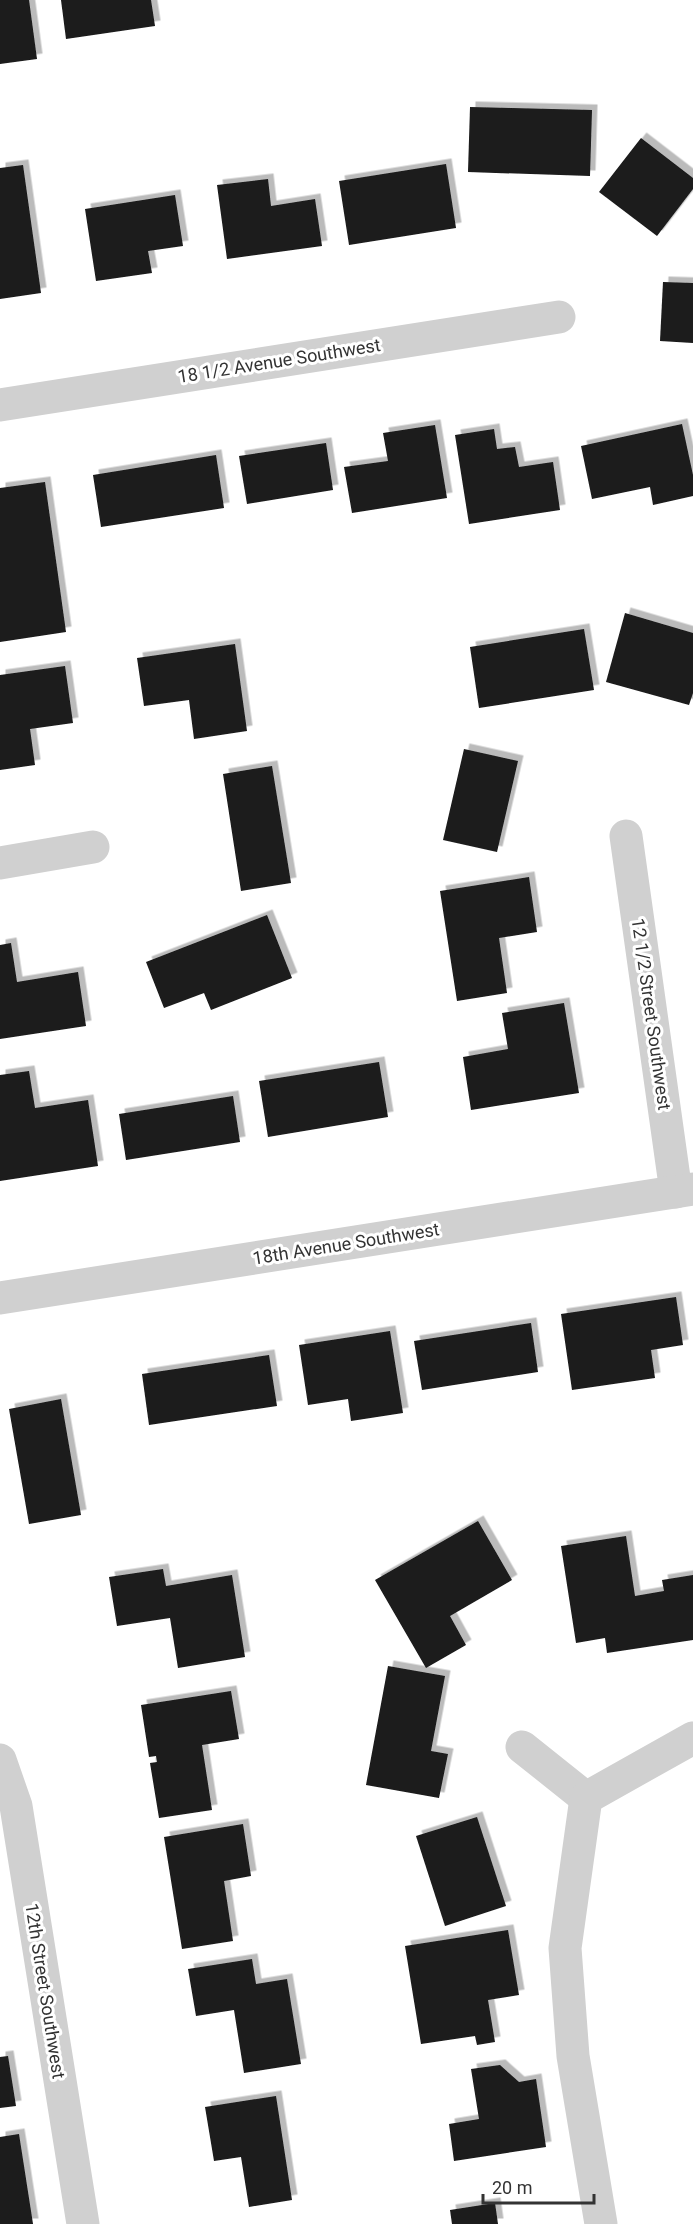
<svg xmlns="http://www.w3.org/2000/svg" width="693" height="2224" viewBox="0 0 693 2224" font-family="Roboto,sans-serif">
  <defs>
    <filter id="shadow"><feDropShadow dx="5.5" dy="-5.5" stdDeviation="0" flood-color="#0004"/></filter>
  </defs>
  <rect width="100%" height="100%" fill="#fff"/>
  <!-- building -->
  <g fill="#1a1a1a" filter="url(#shadow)">
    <path d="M0 0H29L37 59 0 64Z"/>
    <path d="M61 0H151L155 26 66 39Z"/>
    <path d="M470 107 592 110 590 176 468 172Z"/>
    <path d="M641 138 693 178V189L657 236 599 192Z"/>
    <path d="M446 164 456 228 349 245 339 181Z"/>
    <path d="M23 165 41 293 0 299V168Z"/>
    <path d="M268 179 271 206 315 199 322 246 227 259 217 185Z"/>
    <path d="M175 195 183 246 148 251 152 273 96 281 85 209Z"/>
    <path d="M663 282 693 283V343L660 341Z"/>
    <path d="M682 424 693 475V496L653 505 650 487 592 499 581 446Z"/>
    <path d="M435 425 447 498 352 513 344 467 388 461 383 433Z"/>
    <path d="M494 429 497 449 515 447 519 467 553 462 560 510 469 524 455 435Z"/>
    <path d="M326 443 333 490 247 504 239 456Z"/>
    <path d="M216 455 224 508 101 527 93 475Z"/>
    <path d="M45 482 66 632 0 642V488Z"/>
    <path d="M625 613 693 633V693L689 705 606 682Z"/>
    <path d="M584 629 594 690 479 708 470 647Z"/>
    <path d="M235 644 247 731 194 739 189 700 144 706 137 658Z"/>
    <path d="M65 666 73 723 30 729 35 765 0 770V675Z"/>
    <path d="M464 749 518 761 497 852 443 840Z"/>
    <path d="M272 766 291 883 241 891 223 774Z"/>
    <path d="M529 877 537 932 499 938 507 993 457 1001 440 891Z"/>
    <path d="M267 915 292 978 211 1010 204 993 164 1008 146 962Z"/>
    <path d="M11 943 17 982 78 972 86 1026 0 1039V945Z"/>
    <path d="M564 1003 579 1093 471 1110 463 1057 508 1049 502 1013Z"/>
    <path d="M379 1062 388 1117 268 1137 259 1081Z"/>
    <path d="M29 1071 35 1108 88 1100 98 1166 0 1181V1075Z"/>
    <path d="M233 1096 240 1142 126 1160 119 1114Z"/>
    <path d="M676 1297 683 1345 651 1350 655 1378 572 1390 561 1314Z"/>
    <path d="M531 1323 538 1372 422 1390 414 1341Z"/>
    <path d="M390 1331 403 1413 351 1421 348 1399 308 1405 299 1345Z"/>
    <path d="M269 1355 277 1406 149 1425 142 1374Z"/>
    <path d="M61 1399 81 1515 29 1524 9 1409Z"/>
    <path d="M478 1521 512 1580 450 1616 466 1645 426 1668 375 1580Z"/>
    <path d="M626 1536 635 1596 664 1591 662 1580 693 1575V1640L607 1653 605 1638 576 1643 561 1546Z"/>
    <path d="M163 1569 166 1586 232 1575 245 1657 178 1668 170 1618 117 1626 109 1577Z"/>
    <path d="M388 1666 445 1676 431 1751 448 1754 439 1798 366 1785Z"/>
    <path d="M231 1691 239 1739 202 1745 212 1810 159 1818 150 1763 157 1762 156 1756 149 1757 141 1705Z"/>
    <path d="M477 1817 506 1906 445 1926 416 1836Z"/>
    <path d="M243 1824 251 1876 224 1881 233 1941 182 1949 164 1837Z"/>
    <path d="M508 1930 519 1995 488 2000 495 2042 477 2045 475 2036 421 2044 405 1946Z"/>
    <path d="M252 1959 256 1984 287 1979 301 2064 244 2073 234 2010 196 2016 188 1969Z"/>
    <path d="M8 2056 16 2106 0 2108V2057Z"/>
    <path d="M500 2065 519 2082 536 2079 546 2147 454 2161 449 2124 479 2119 471 2069Z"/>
    <path d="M276 2096 292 2200 249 2207 241 2157 214 2161 205 2107Z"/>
    <path d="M19 2134 33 2224H0V2137Z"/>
    <path d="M495 2203 498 2224H452L450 2210Z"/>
  </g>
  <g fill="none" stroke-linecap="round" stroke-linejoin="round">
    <!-- street -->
    <g stroke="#d0d0d0" stroke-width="33">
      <path d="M0 405 559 317"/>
      <path d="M626 836 676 1192"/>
      <path d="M0 863 93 847"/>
      <path d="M0 1298 693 1189"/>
      <path d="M522 1747 586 1798"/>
      <path d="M0 1760 16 1806 83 2224"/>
      <path d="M601 2224 573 2056 565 1948 586 1798 693 1738"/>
    </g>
  </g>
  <g text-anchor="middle" stroke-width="6" stroke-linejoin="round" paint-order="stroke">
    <!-- street labels -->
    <g font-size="18" fill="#333" stroke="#fff">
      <text transform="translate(279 361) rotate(-9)" y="6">18 1/2 Avenue Southwest</text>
      <text transform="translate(651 1014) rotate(82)" y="6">12 1/2 Street Southwest</text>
      <text transform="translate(346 1244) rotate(-9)" y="6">18th Avenue Southwest</text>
      <text transform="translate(45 1991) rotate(81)" y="6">12th Street Southwest</text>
    </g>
  </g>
  <!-- scale -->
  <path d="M483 2194v9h111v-9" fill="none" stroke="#333333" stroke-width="3"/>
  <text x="492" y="2194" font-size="18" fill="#333333" stroke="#ffffff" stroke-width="4.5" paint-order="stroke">20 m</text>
</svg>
